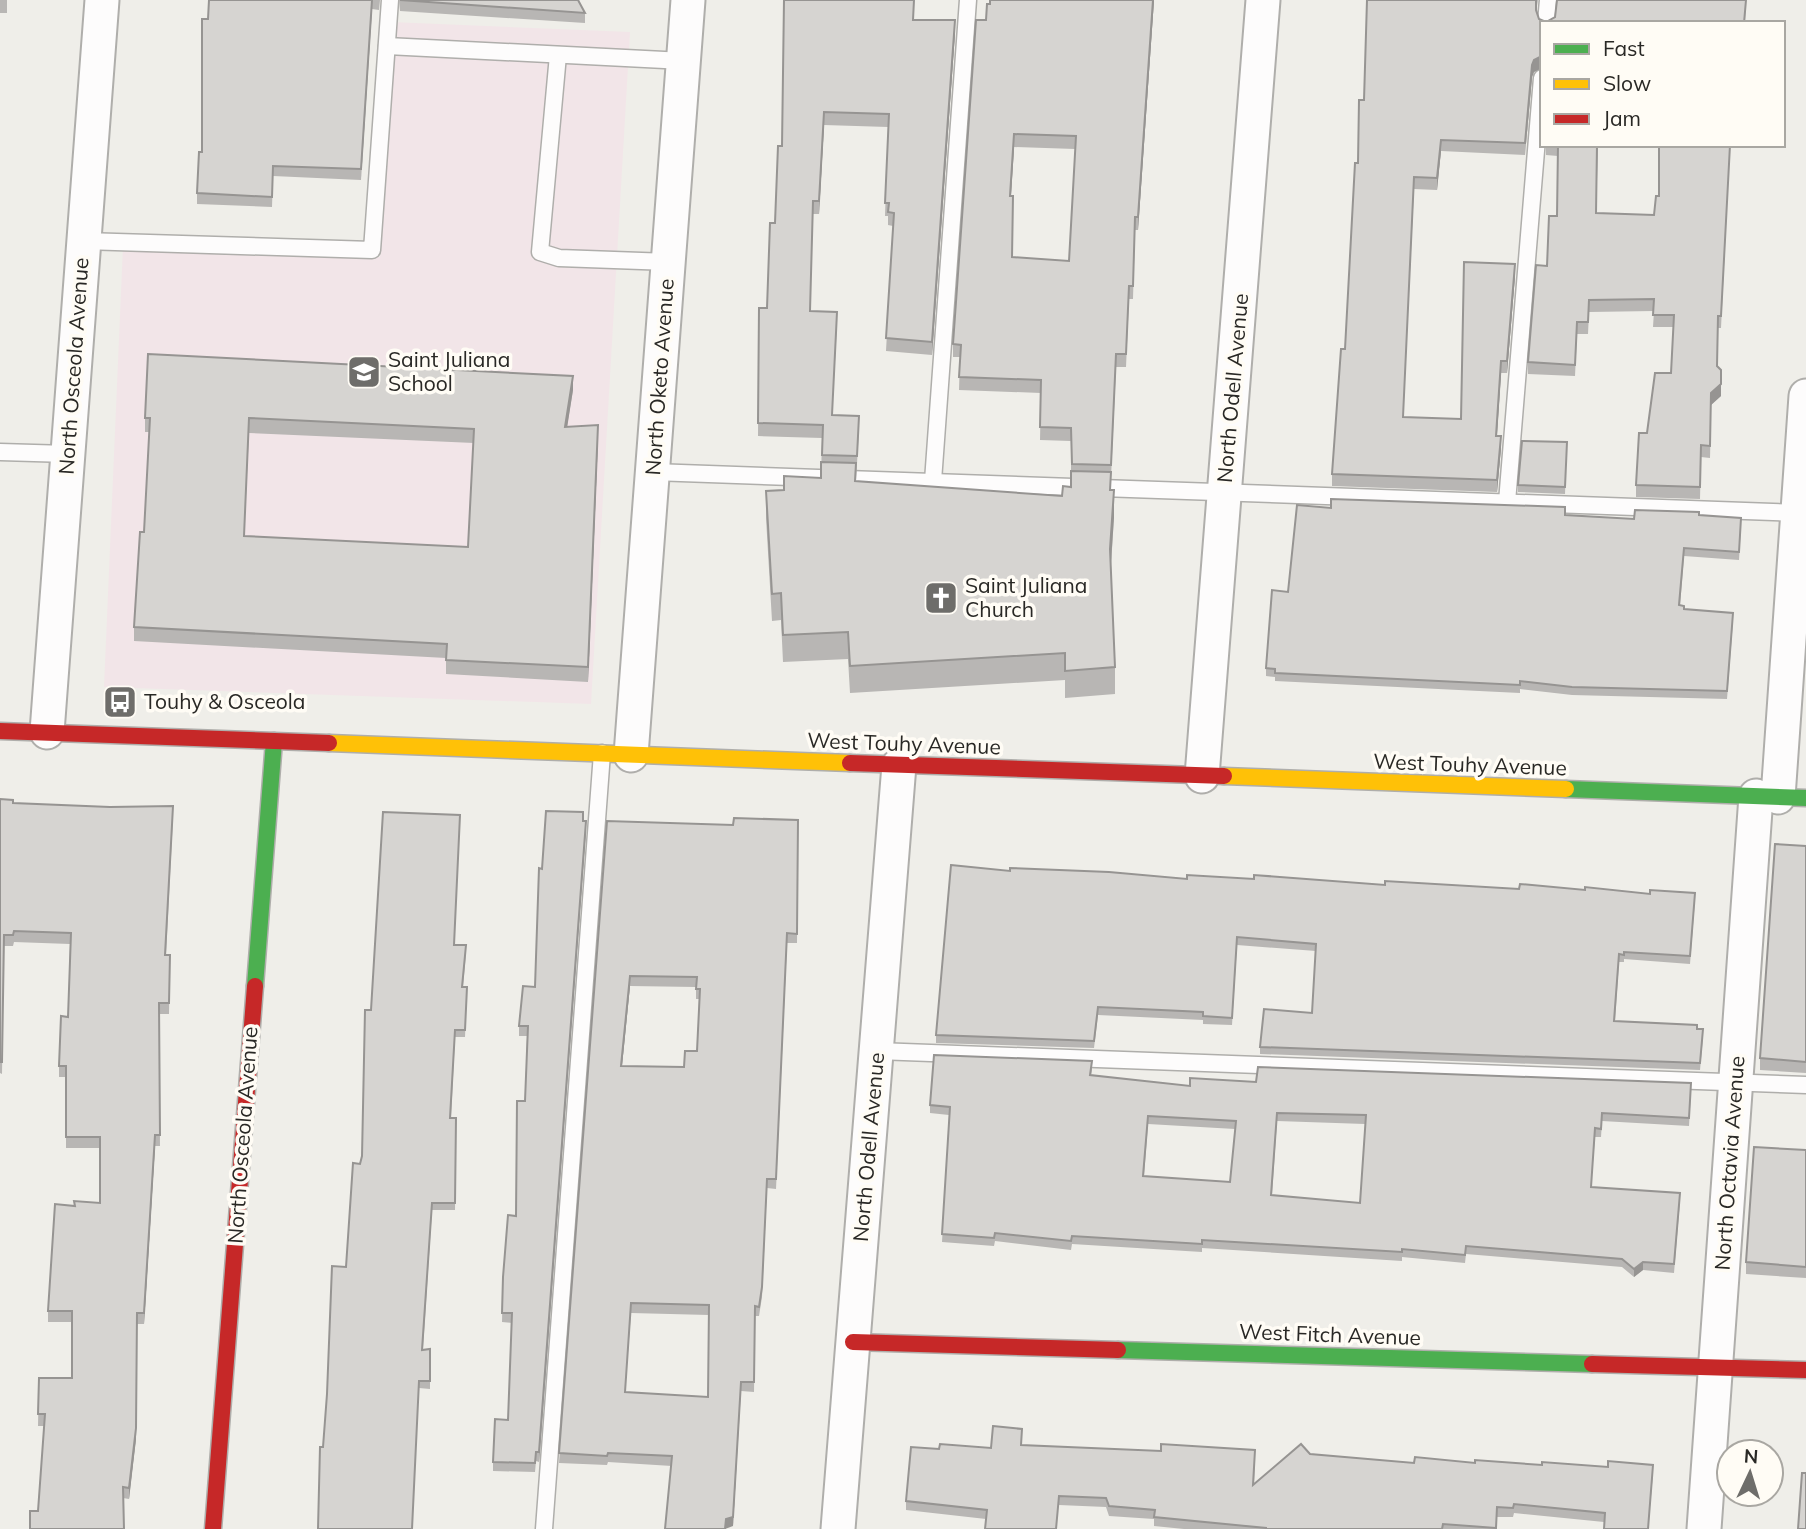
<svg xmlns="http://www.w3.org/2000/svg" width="1806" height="1529" viewBox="0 0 1806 1529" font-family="Mulish,sans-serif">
  <rect width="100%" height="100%" fill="#efeee9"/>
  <!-- education -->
  <path fill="#f2e5e8" d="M391 22 630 32 591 704 104 687 123 246 380 257Z"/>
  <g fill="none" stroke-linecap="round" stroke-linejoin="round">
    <defs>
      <g id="lane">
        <path d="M1546 23 1548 0"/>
        <path d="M387 46 684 61"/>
        <path d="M558 55 540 252 559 258 669 262"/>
        <path d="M84 241 372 250 390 0"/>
        <path d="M0 452 68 454"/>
        <path d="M653 472 1801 513"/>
        <path d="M933 481 968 0"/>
        <path d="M1507 502 1542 78"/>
        <path d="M877 1051 1806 1085"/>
        <path d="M544 1529 602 753"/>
      </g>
      <g id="street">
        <path d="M47 732 102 0"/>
        <path d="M631 755 688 0"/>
        <path d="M1202 776 1263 0"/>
        <path d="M1778 797 1806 396"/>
        <path d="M838 1529 899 765"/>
        <path d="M1704 1529 1756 796"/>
      </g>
      <g id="fast">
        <path d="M1566 789 1806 798"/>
        <path d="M255 986 274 741"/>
        <path d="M1118 1350 1592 1364"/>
      </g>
      <g id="slow">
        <path d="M329 743 850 763"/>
        <path d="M1224 776 1566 789"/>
      </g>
      <g id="jam">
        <path d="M0 731 329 743"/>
        <path d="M850 763 1224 776"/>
        <path d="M853 1342 1118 1350"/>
        <path d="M1592 1364 1806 1370"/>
        <path d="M213 1529 255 986"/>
      </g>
    </defs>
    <!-- lane casing -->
    <use href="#lane" stroke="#afaeab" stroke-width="19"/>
    <!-- street casing -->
    <use href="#street" stroke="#afaeab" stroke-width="37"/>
    <!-- fast casing -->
    <use href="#fast" stroke="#afaeab" stroke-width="19"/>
    <!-- slow casing -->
    <use href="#slow" stroke="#afaeab" stroke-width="19"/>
    <!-- jam casing -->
    <use href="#jam" stroke="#afaeab" stroke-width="19"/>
    <!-- lane -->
    <use href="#lane" stroke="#fdfcfc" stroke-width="16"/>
    <!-- street -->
    <use href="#street" stroke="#fdfcfc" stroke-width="33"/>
    <!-- fast -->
    <use href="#fast" stroke="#4caf50" stroke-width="16"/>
    <!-- slow -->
    <use href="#slow" stroke="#ffc107" stroke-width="16"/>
    <!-- jam -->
    <use href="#jam" stroke="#c62828" stroke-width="16"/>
  </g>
  <!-- wall -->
  <g fill="#b8b6b4" fill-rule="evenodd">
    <rect x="0" y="0" width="7" height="13"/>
    <path d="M209 0H380L379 10 372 9 370 20 361 180 273 176 272 207 197 204V193L202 152Z"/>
    <path d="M399 0 585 13V23L400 11Z"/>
    <path d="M1154 0 1138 230H1135L1133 299H1129L1126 367H1116L1111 478V490L1114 517 1111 565 1115 667V694L1065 698V680L850 693 848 659 783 662 781 620 772 621 766 518V491L784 490 821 478 822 438 758 436 759 308H767L782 146 913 20 955 33 932 355 886 351 893 226 888 225V216H885L888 127 824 125 819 214H813L810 311 837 325 832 415 859 429 856 481 1062 496 1071 487V441L1040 440 1041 393 959 390 960 357H953V344L986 20ZM1014 147 1075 149 1069 261 1012 257 1011 196Z"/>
    <path d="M1367 0H1538L1536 12 1539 19 1546 22 1746 0 1745 23H1542V68L1534 72 1532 77 1525 155 1441 151 1437 190 1414 189 1403 417 1461 419 1515 276 1507 373H1501L1497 436 1501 448 1497 492 1332 486V474L1345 349 1364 100Z"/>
    <path d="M1546 145H1598L1596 213 1654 215 1659 196 1730 145 1721 328H1718L1717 366 1721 370V396L1711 405 1710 458 1701 457 1700 499 1636 497V485L1647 433 1671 373 1673 327H1653L1654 311 1589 312 1588 334H1577L1575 376 1528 374V362L1557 216 1558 156 1546 155Z"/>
    <path d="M573 390 567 426 598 439 588 682 446 674V658L134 641V627L144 532 150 432H145V418ZM249 433 474 443 468 547 244 537Z"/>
    <path d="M1567 442 1565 494 1518 492V485Z"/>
    <path d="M1331 508 1565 515 1634 519 1699 515 1741 526 1739 560 1684 556 1680 606 1684 609 1733 621 1727 699 1572 695 1520 689V693L1275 681V677L1266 676V668L1288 592Z"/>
    <path d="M0 799 13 803 173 817 166 955H170L169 1014H159L160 1146H155L144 1324H137L136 1439 129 1499 123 1498 38 1511 45 1426H38L39 1378H72V1322H48V1311L74 1206V1201L100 1203V1148H66V1077H59V1066L68 1017 70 944 14 942 13 946H4L2 1074 0 1073Z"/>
    <path d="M798 820 797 943H787L776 1189 767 1188 762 1297 759 1316H755L754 1392 741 1391 733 1526 672 1466 608 1462 607 1465 559 1463 607 821 733 825ZM630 986 696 987V999H699L697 1051 684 1067 622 1066ZM631 1313 709 1315 708 1397 625 1392Z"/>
    <path d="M583 821 586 830 539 1462 536 1461 535 1472 493 1471V1462L508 1420 512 1323 502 1322 503 1277 516 1216 525 1101 527 1036H519V1026L535 987 542 869Z"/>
    <path d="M1806 846V1073L1760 1070V1058Z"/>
    <path d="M1010 871 1187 879H1254L1385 885 1695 900 1690 964 1624 959V962H1619L1615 1021 1697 1029 1703 1037 1700 1070 1260 1054V1047L1312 1013 1316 951 1237 945 1232 1025 1203 1024V1020L1098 1015 1094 1048 936 1043V1035Z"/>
    <path d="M454 945 466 953 463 987H467L465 1037H455L451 1118H456L455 1210H432L423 1349H430V1389L419 1388 323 1447 360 1164 362 1156 371 1010Z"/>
    <path d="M1092 1069 1091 1076 1190 1086 1256 1082 1691 1091 1689 1126 1602 1121 1601 1137H1595L1591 1187 1680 1201 1674 1273 1643 1270 1634 1277 1622 1267 1466 1254 1465 1263 1402 1257V1261L1202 1248V1252L1072 1244 1071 1250 995 1241 994 1246 942 1242 949 1115 930 1113V1105ZM1277 1121 1365 1124 1360 1203 1272 1195ZM1148 1124 1235 1129 1230 1182 1144 1176Z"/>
    <path d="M1806 1150V1278L1746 1274V1262Z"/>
    <path d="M1021 1445 1255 1459 1254 1485 1310 1454 1414 1463H1475L1653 1474 1648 1529H1604V1522L1514 1513 1513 1517H1497L1496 1529H1184L1154 1526V1519L1109 1516 1106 1507 1059 1505 986 1519 906 1510V1501L939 1449 991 1448Z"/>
  </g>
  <!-- shaded-wall -->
  <g fill="#969492">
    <path d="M372 0V9L361 180 370 10Z"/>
    <path d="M1153 0H1154L1138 230V217Z"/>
    <path d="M955 20V33L932 355V342Z"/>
    <path d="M1542 56V68L1534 72 1532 77 1525 155 1532 65 1534 60Z"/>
    <path d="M824 112V125L819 214V201Z"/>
    <path d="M1014 134V147L1010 209V196Z"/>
    <path d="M1441 140V151L1437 190V178Z"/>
    <path d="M1515 264V276L1507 373V361Z"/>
    <path d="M1501 361V373L1496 448V436Z"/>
    <path d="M573 376V390L565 441V427Z"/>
    <path d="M1721 384V396L1711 405 1710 458 1711 393Z"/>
    <path d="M598 425V439L588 682V667Z"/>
    <path d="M1501 436V448L1497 492V480Z"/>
    <path d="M1114 490V517L1110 576V549Z"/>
    <path d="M586 821V830L539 1462V1452Z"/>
    <path d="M630 976V986L621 1075V1066Z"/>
    <path d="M155 1135V1146L144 1324V1313Z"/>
    <path d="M1643 1262V1270L1634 1277V1269Z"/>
    <path d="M137 1313 136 1439 129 1499V1488Z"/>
    <path d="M741 1382 733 1526 725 1529 726 1519Z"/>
  </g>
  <!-- building -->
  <g fill="#d6d4d1" stroke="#969492" stroke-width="2" fill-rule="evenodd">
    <path d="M209 0H372L361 169 273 166 272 197 197 193 199 152H202V19H208Z"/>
    <path d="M400 0H578L585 13Z"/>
    <path d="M784 0H914L913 20H955L932 342 886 338 894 213 888 212 889 203H885L889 114 824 112 819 201H813L810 311 837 312 832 415 859 416 857 456 822 455 823 425 758 423 759 308H767L770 223H775L778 146H782Z"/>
    <path d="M990 0H1153L1138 217H1135L1133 286H1129L1126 354H1116L1111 465 1072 464 1071 428 1040 427 1041 380 959 377 961 345 953 344 976 20H986L987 4H990ZM1014 134 1076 136 1069 261 1012 257 1013 196H1010Z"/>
    <path d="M1367 0H1536V10L1539 19 1546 22 1555 17 1557 0H1746L1744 23H1542V56L1534 60 1532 65 1525 143 1441 140 1437 178 1414 177 1403 417 1461 419 1464 262 1515 264 1507 361H1501L1496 436H1501L1497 480 1332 474 1341 349H1345L1355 163H1358L1359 100H1364Z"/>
    <path d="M1558 145H1597L1596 213 1654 215 1656 196H1659V145H1730L1721 316H1718L1717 366 1721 370V384L1711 393 1710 446 1701 445 1700 487 1636 485 1639 433H1647L1655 373H1671L1674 315H1653L1654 299 1589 300 1588 322H1577L1575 365 1528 362 1536 265 1547 266 1549 216H1557Z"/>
    <path d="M148 354 573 376 565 427 598 425 588 667 446 660 447 644 134 627 140 532H144L150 418H145ZM249 418 474 429 468 547 244 536Z"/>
    <path d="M1522 441 1567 442 1565 487 1518 485Z"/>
    <path d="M821 462 856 463 855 481 1062 496 1063 486 1071 487V471L1111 472 1110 490H1114L1110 549 1115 667 1065 671V653L850 666 848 632 783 635 781 593 772 594 766 491 784 490V476L821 478Z"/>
    <path d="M1331 499 1565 507V515L1634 519 1635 510 1699 512V515L1741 518 1739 552 1684 548 1679 605 1684 606V609L1733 613 1727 691 1572 687 1520 681V685L1275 673V669L1266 668 1272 590 1288 592 1297 505 1331 508Z"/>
    <path d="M0 799 13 800V803L110 807 173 806 165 955H170L169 1003H159L160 1135H155L144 1313H137L136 1428 129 1488 123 1487 124 1529H30V1511H38L45 1414H38L39 1378H72V1311H48L55 1204 75 1206 74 1201 100 1203V1137H66V1066H59L61 1016 68 1017 71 933 14 931 13 935H4L2 1062H0Z"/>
    <path d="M546 811 583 812V821H586L539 1452H536L535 1463 493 1462 495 1419 508 1420 512 1313H502L503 1277 508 1215 516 1216 517 1101H525L528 1026H519L523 986 535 987 539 868 542 869Z"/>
    <path d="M383 812 460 815 454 945H466L462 987H467L465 1030H455L450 1118H456L455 1203H432L422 1350 430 1349V1381H419L412 1529H318L320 1447H323L327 1394 332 1266 346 1267 353 1163 360 1164 362 1156 365 1010H371Z"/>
    <path d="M734 818 798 820 797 934 787 933 776 1179H767L762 1287 759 1307 755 1306 754 1382H741L733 1517 726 1519 725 1529H665L672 1456 608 1453 607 1456 559 1453 607 821 733 825ZM630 976 697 977 696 989H700L697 1051H685L684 1067 621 1066ZM631 1303 709 1305 708 1397 625 1392Z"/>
    <path d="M1775 844 1806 846V1062L1760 1058Z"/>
    <path d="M951 865 1010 871V868L1109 872 1187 879V875L1254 879V875L1385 885V881L1519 889 1520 884 1585 890V887L1650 894V890L1695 893 1690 956 1624 952V955L1619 954 1614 1021 1697 1025V1029H1703L1700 1063 1260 1047 1264 1009 1312 1013 1316 944 1237 937 1232 1018 1203 1016V1012L1098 1007 1094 1041 936 1035Z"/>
    <path d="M934 1055 1092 1061 1090 1075 1190 1086V1078L1256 1082 1258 1067 1691 1083 1689 1118 1602 1113 1601 1129 1595 1128 1591 1187 1680 1193 1674 1264 1643 1262 1634 1269 1622 1259 1466 1246 1465 1255 1402 1249V1252L1202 1240V1244L1072 1236 1071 1241 995 1233 994 1238 942 1234 950 1107 930 1105ZM1277 1113 1366 1115 1360 1203 1271 1195ZM1148 1116 1236 1121 1230 1182 1143 1176Z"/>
    <path d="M1754 1147 1806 1150V1267L1746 1262Z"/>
    <path d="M993 1426 1022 1429 1021 1445 1161 1451V1444L1255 1450 1253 1485 1301 1444 1310 1454 1414 1463 1415 1457 1475 1463V1460L1542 1465V1462L1608 1467V1461L1653 1465 1648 1529H1604L1605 1513 1514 1504 1513 1508 1497 1507 1496 1528 1443 1524 1442 1529H1266V1528L1154 1517 1155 1510 1109 1506 1106 1498 1059 1496 1056 1529H985L987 1510 906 1501 911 1447 939 1449 940 1444 991 1448Z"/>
    <path d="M1802 1473H1806V1529H1798Z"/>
  </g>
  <!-- icons -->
  <defs>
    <symbol id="school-square" viewBox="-11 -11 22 22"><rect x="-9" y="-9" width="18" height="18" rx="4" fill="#6e6d6a" stroke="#fffcf5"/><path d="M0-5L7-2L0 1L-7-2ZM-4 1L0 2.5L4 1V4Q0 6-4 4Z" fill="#fff"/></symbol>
    <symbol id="church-square" viewBox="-11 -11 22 22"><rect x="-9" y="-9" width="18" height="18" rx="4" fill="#6e6d6a" stroke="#fffcf5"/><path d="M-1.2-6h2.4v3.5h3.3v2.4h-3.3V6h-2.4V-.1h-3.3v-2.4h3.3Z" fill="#fff"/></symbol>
    <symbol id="bus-square" viewBox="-11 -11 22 22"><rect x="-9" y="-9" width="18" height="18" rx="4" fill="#6e6d6a" stroke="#fffcf5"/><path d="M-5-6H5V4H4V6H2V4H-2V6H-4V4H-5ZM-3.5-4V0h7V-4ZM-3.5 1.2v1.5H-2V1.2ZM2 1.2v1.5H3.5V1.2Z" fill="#fff"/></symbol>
  </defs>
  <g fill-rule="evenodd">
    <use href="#school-square" x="345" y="353" width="38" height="38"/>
    <use href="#church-square" x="922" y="579" width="38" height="38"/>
    <use href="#bus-square" x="101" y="683" width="38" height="38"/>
  </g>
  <g text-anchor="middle" stroke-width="7" stroke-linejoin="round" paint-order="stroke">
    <!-- poi labels -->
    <g font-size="21" fill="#292825" stroke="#fffcf5" text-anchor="start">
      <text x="388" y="367">Saint Juliana<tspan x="388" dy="24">School</tspan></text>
      <text x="965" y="593">Saint Juliana<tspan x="965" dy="24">Church</tspan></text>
      <text x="144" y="709">Touhy &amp; Osceola</text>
    </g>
    <!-- street labels -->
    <g font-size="21" fill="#292825" stroke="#fffcf5">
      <text transform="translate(74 366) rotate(-86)" y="7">North Osceola Avenue</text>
      <text transform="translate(660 377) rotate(-86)" y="7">North Oketo Avenue</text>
      <text transform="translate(1233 388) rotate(-85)" y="7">North Odell Avenue</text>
      <text transform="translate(904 744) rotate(2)" y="7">West Touhy Avenue</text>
      <text transform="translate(1470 765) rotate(2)" y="7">West Touhy Avenue</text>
      <text transform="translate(243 1135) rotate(-86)" y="7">North Osceola Avenue</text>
      <text transform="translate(869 1147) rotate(-85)" y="7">North Odell Avenue</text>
      <text transform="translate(1730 1163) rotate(-86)" y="7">North Octavia Avenue</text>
      <text transform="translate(1330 1335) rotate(2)" y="7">West Fitch Avenue</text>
    </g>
  </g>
  <!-- legend -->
  <rect x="1540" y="21" width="245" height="126" fill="#fffcf5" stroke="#a9a7a2" stroke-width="2"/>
  <rect x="1554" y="44" width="35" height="10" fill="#4caf50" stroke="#a9a7a2" stroke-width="2"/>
  <text x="1603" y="56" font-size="21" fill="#292825">Fast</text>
  <rect x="1554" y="79" width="35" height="10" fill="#ffc107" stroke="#a9a7a2" stroke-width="2"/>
  <text x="1603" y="91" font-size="21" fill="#292825">Slow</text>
  <rect x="1554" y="114" width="35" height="10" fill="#c62828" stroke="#a9a7a2" stroke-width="2"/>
  <text x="1603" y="126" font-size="21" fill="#292825">Jam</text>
  <!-- north arrow -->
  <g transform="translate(1750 1473) rotate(4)"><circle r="33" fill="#fffcf5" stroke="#a9a7a2" stroke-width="2"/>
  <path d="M0-5L12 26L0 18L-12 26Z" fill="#6e6d6a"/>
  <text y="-10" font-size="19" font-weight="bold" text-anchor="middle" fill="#292825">N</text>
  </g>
</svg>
